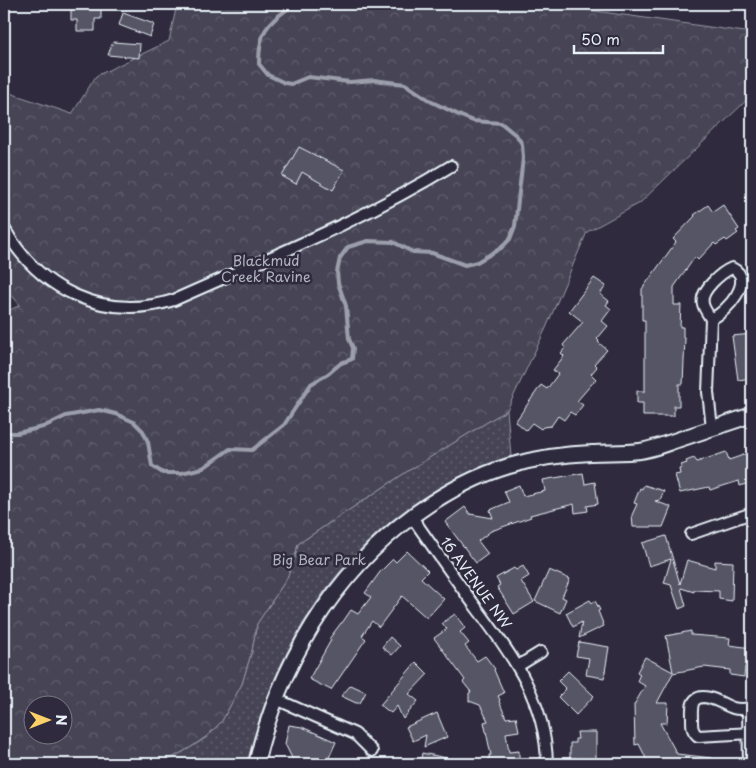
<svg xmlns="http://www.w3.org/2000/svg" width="756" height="768" viewBox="0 0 756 768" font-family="'Playpen Sans',sans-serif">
  <defs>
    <pattern id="forest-crowns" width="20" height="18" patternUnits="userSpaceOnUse" patternTransform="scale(1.25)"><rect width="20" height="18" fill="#464455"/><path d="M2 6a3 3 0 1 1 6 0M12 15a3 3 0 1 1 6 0" fill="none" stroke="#615f6e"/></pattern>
    <pattern id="park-dots" width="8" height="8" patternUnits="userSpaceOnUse" patternTransform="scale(1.25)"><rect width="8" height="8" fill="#464455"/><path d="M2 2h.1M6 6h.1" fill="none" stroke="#615f6e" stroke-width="1.8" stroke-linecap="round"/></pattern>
  </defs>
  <rect width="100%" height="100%" fill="#2f2a3d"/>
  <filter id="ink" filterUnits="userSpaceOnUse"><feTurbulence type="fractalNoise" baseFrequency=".02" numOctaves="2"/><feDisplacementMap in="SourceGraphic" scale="10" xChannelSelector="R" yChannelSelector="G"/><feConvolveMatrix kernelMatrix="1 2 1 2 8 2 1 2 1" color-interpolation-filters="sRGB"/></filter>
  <g filter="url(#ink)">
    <!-- forest -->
    <path fill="url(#forest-crowns)" stroke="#979aa6" fill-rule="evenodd" d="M177 4H553L560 6 752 33V95L640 203 587 232 546 328 507 410 408 471 298 544 294 562 286 580 257 624 252 651 242 684 222 721 207 736 190 748 161 764H4V313L20 305 4 286V130L7 92 72 114 96 76 169 41ZM32 706H62V736H32Z"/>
    <!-- park -->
    <path fill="url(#park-dots)" stroke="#979aa6" d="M507 410 511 456C369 502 280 622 247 764H161L190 748 207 737 222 721 242 684 252 651 257 624 286 580 294 562 298 544 408 471Z"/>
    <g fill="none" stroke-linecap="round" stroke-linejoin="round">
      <!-- stream -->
      <path stroke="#9c9fab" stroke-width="4" d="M4 433H17L43 427 66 416 99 410 116 414 134 422 143 431 148 442 152 466 163 473H181L203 468 230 449 252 450 284 425 311 384 328 374 341 363 352 359 353 348 349 339 346 306 338 283 337 272 340 258 348 247 368 241 393 242 413 252 432 253 465 265 477 262 501 248 510 239 515 226 523 158 522 144 517 136 501 123 473 121 461 116 432 102 405 84 374 80 350 82 308 77 291 84 285 83 268 75 259 64C259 28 268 24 294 4"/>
    </g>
    <!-- building -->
    <g fill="#575565" stroke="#e8f1f8">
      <path d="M71 4H101V19H95V31H77V20H71Z"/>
      <path d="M123 13 154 24 150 37 119 25Z"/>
      <path d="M113 42 140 44 139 58 108 55Z"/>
      <path d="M299 147 344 170 333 190 302 172 296 184 282 176Z"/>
      <path d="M708 205 713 212 723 205 739 229 736 231 738 233 727 241 725 239 716 245 714 243 698 260 695 257 674 287V305H681L680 327H683V338H685L683 384H679V406H674V416H643V403H637V391H645V320H642V289L676 242 673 239 695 216 694 215Z"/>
      <path d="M594 278 606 286 600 294 609 301 606 305 611 309 602 321 608 326 597 339 599 341 598 342 607 350 594 364 597 367 591 374 596 379 577 401 583 405 575 415 570 412 564 420 558 416 551 426 543 427 541 429 532 423 526 430 515 422 541 385 547 389 558 374 553 370 564 356 561 353 565 348 563 345 583 322 569 311Z"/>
      <path d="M752 334V378L738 380 732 336Z"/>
      <path d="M726 452 729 460 752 452V476L749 477 751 482 740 486 739 481 710 490 709 487 680 493 675 475 680 474 679 469 682 468 681 465 687 463 686 461 694 458 697 462Z"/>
      <path d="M583 473 585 484 595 482 598 504 587 506 588 511 575 513 574 504 530 515 531 517 491 531 478 541 488 554 476 563 445 522 465 507 470 514 493 518 490 510 509 502 504 491 519 485 523 496 545 491 543 480Z"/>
      <path d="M644 485 664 491 660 500 655 501 671 507 663 527H633L632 515 637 504 634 503 640 488 642 489Z"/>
      <path d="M666 536 680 584 687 560 715 568V561L733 562 732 601 719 599V591L694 590V592L681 588 686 606 679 609 671 585 664 583 671 559 649 566 642 543Z"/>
      <path d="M407 551 428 571 421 578 444 599 427 618 402 596 379 627 372 621 362 636 366 639 331 690 309 679 331 640 329 639 341 623H342L351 610 358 614 371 597 365 593 380 572 393 559 396 562Z"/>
      <path d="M523 566 529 576 521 581 534 602 514 614 497 587 500 585 496 578 514 568 516 570Z"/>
      <path d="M549 570 570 579 562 597 566 599 560 613 535 601Z"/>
      <path d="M590 600 592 603 595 601 600 610 598 611 604 626 579 638 582 622 573 627 566 613Z"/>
      <path d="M455 614 465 628 460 632 469 643 465 646 477 661 485 656 495 669 494 670 504 693 498 696 500 700 499 701 506 718 516 717 519 731 506 733 509 752 519 751V764H489V755H491L484 722 488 721 480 705 469 701V693L471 692 463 682 465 680 434 638 447 629 442 623Z"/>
      <path d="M691 631V635L730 638 729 645 752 648V668L745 667 744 677 730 675V670L704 667 673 673 657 703H668L667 723H660L677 754 712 758V764H649L646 762 645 756 639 744 635 745 634 705 645 686 637 681 640 674 637 672 645 657 673 672 666 636Z"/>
      <path d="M390 637 400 646 392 655 382 647Z"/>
      <path d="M579 642 609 647 604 678 586 675 589 658 576 656Z"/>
      <path d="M416 662 428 674 409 694 418 701 403 719 397 706 391 713 380 705Z"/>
      <path d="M568 671 594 696 576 715 558 697 566 689 558 681Z"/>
      <path d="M351 685 366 692 360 703H356L341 696Z"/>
      <path d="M437 713 447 737 424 747 426 735 413 741 406 727Z"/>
      <path d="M289 725 302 727 336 742 326 764H295L285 744Z"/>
      <path d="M577 732H596V764H576V758H570V743H575V739H578Z"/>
      <path d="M422 753 456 760V764H420Z"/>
    </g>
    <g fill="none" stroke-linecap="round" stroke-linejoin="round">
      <defs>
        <g id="street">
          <path d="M4 228C39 290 104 322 174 300 268 258 363 220 451 166"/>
          <path d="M732 268C756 279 727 312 711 319 708 314 704 309 703 304 699 291 722 272 732 268Z"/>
          <path d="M711 319 708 392 712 428"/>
          <path d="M412 517C430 543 448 569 467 595 506 648 546 695 547 764"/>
          <path d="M691 534 752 513"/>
          <path d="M518 666 541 652"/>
          <path d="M276 699 355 734 372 751"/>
          <path d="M752 708C746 709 739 710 733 708 723 705 705 691 695 700 691 704 692 713 692 719 692 727 692 731 698 736L752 733"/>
          <path d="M748 709 749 764"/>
        </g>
        <path id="secondary" d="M256 764C279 665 332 575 415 514 443 494 475 476 509 466 536 458 564 454 591 453 607 452 624 453 640 451 654 449 667 443 680 439 704 431 728 423 752 415"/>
      </defs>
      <!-- street casing -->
      <use href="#street" stroke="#e8f1f8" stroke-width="14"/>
      <!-- secondary casing -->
      <use href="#secondary" stroke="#e8f1f8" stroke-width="18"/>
      <!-- street -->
      <use href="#street" stroke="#2f2a3d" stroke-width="10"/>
      <!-- secondary -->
      <use href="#secondary" stroke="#2f2a3d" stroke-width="14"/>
    </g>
  </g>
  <g text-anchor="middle" stroke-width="5" stroke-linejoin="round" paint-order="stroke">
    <!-- park labels -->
    <g font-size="14" fill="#afb4bf" stroke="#2f2a3d">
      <text x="266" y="266">Blackmud<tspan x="266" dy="16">Creek Ravine</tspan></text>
      <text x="319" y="565">Big Bear Park</text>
    </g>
    <!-- street labels -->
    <g font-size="14" fill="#e8f1f8" stroke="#2f2a3d">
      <text transform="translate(476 583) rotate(54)" y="5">16 AVENUE NW</text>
    </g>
  </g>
  <!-- margin -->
  <rect width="756" height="768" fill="none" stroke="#2f2a3d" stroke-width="20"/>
  <rect x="10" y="10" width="736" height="748" fill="none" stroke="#e8f1f8" stroke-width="2" filter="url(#ink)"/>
  <!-- north arrow -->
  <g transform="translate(48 720) rotate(90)"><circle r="24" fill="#2f2a3d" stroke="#797a88"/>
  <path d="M0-4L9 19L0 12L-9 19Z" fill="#ffd166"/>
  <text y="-8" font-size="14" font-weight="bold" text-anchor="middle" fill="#e8f1f8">N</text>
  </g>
  <!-- scale -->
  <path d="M574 45v8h89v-8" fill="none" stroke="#e8f1f8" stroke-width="2.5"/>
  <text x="581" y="45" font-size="15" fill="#e8f1f8" stroke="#2f2a3d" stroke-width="4" paint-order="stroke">50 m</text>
</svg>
